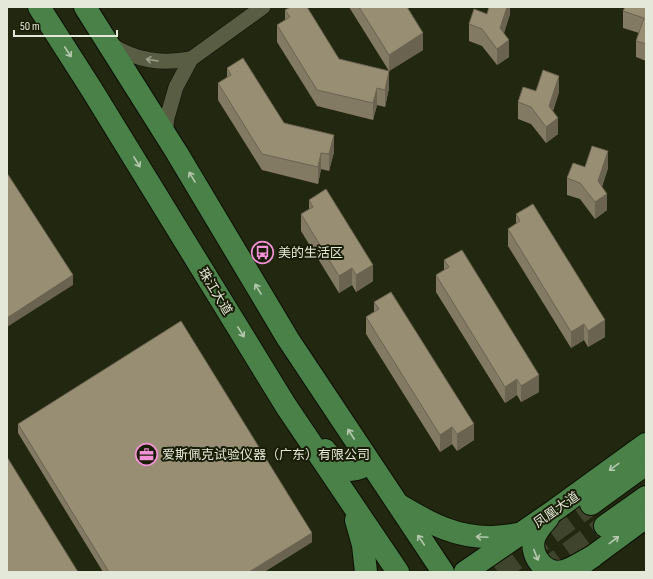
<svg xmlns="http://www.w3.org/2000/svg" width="653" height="579" viewBox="0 0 653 579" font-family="'Sofia Sans Condensed','Noto Sans SC',sans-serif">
  <rect width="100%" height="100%" fill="#22270f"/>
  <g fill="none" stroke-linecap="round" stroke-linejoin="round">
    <!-- primary-tunnel -->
    <g stroke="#3f442d" stroke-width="22" stroke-dasharray="22 11" stroke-linecap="butt">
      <path d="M498 572 591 504"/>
      <path d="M542 572 605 526"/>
    </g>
    <defs>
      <g id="street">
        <path d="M110 44C137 61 160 64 191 59"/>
        <path d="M165 133 167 118 176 87 191 59 263 7"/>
      </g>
      <g id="primary">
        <path d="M39 7 92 90 286 406 398 572"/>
        <path d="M85 7 177 153 288 339 443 572"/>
        <path d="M325 450C335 462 342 475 360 468L363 452"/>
        <path d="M591 504 646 464"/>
        <path d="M401 506C431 524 457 538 493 537 501 536 510 536 517 534"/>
        <path d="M548 518C543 524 536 531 534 539 530 556 545 576 564 571 574 568 583 561 592 557"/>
        <path d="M356 520 363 545 366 572"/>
        <path d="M605 526 646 497"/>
        <path d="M581 565 646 517"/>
        <path d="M465 572 555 510 646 444"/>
      </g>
    </defs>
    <!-- street casing -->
    <use href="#street" stroke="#0c0f00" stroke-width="16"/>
    <!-- primary casing -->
    <use href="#primary" stroke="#0c0f00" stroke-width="24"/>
    <!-- street -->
    <use href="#street" stroke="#585d44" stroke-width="15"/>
    <!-- primary -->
    <use href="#primary" stroke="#498148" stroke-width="22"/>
  </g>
  <!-- wall -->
  <g fill="#837a63">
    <path d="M349 7H407L423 50 389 71V88L385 107 377 105 373 120 317 106 277 42V25L285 20V10L339 59 389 71Z"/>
    <path d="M510 7V14L504 33 509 57 497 65 482 46 469 41V24L487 14Z"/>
    <path d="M646 7V61L636 57V41L639 33 623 28V11Z"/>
    <path d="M227 68 284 123 334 152 329 171 321 169 318 184 262 170 218 100V83L227 78Z"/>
    <path d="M536 91 559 92 553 111 558 134 546 143 531 124 518 119V102Z"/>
    <path d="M585 167 608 168 602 187 607 210 595 219 580 199 567 195V178Z"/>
    <path d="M309 200 373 281 356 292 352 285 339 293 301 231V214L309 209Z"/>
    <path d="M516 214 605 337 588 347 584 340 571 348 508 246V229L516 224Z"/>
    <path d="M444 260 539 392 521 402 517 395 505 403 436 292V275L444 270Z"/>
    <path d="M374 302 474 440 457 451 452 444 440 452 366 334V317L374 312Z"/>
    <path d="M18 424 312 542 264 572H103L18 433Z"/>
  </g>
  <!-- shaded-wall -->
  <g fill="#6a6350">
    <path d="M507 7H510V14L500 45V28Z"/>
    <path d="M423 33V50L389 71V88L385 107V90L389 72V55Z"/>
    <path d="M509 40V57L497 65V49Z"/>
    <path d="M559 76V92L549 122V106Z"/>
    <path d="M377 88V105L373 120V103Z"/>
    <path d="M558 118V134L546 143V127Z"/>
    <path d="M334 135V152L329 171V154Z"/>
    <path d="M608 151V168L598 198V181Z"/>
    <path d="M321 153V169L318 184V167Z"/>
    <path d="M607 194V210L595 219V202Z"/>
    <path d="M373 265V281L356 292V275Z"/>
    <path d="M352 268V285L339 293V276Z"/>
    <path d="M73 275V285L7 327V318Z"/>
    <path d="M605 320V337L588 347V331Z"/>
    <path d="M584 324V340L571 348V332Z"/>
    <path d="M539 375V392L521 402V386Z"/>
    <path d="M517 379V395L505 403V387Z"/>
    <path d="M474 424V440L457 451V434Z"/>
    <path d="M452 427V444L440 452V435Z"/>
    <path d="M312 533V542L264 572H249Z"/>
  </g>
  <!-- building -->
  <g fill="#988e73" stroke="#6a6350">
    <path d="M291 7H307L339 59 389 71 385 90 377 88 373 103 317 90 277 25 290 17 285 10Z"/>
    <path d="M359 7H407L423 33 389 55Z"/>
    <path d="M489 7H507L500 28 509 40 497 49 482 29 469 24 474 9 487 14Z"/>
    <path d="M625 7H646V44L636 41 644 18 623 11Z"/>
    <path d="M243 58 284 123 334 135 329 154 321 153 318 167 262 154 218 83 231 75 227 68Z"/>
    <path d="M543 70 559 76 549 106 558 118 546 127 531 107 518 102 523 87 536 91Z"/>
    <path d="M592 146 608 151 598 181 607 194 595 202 580 183 567 178 573 163 585 167Z"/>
    <path d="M7 173 73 275 7 318Z"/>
    <path d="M326 189 373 265 356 275 352 268 339 276 301 214 313 207 309 200Z"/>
    <path d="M533 204 605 320 588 331 584 324 571 332 508 229 520 221 516 214Z"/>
    <path d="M462 250 539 375 521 386 517 379 505 387 436 275 449 267 444 260Z"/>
    <path d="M391 292 474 424 457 434 452 427 440 435 366 317 379 309 374 302Z"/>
    <path d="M181 321 312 533 249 572H109L18 424Z"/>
    <path d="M7 457 78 572H7Z"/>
  </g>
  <!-- one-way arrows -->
  <defs><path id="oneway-shaft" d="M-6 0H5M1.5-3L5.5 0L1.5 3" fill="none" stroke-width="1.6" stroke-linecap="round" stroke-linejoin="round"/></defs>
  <g stroke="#b6c9ae">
    <use href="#oneway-shaft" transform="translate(68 52) rotate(57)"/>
    <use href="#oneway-shaft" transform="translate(137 162) rotate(58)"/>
    <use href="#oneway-shaft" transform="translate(192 177) rotate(-121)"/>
    <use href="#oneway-shaft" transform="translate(258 289) rotate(-121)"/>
    <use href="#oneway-shaft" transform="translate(241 332) rotate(58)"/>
    <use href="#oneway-shaft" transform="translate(351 434) rotate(-123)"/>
    <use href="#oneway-shaft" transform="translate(614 467) rotate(144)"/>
    <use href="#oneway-shaft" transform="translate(482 537) rotate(-177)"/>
    <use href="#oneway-shaft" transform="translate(421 540) rotate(-124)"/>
    <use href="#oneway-shaft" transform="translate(614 540) rotate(-37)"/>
    <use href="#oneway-shaft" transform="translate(536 555) rotate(68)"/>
  </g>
  <use stroke="#9ea28e" href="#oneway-shaft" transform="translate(152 60) rotate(-171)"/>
  <!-- icons -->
  <defs>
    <symbol id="bus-ring" viewBox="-11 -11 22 22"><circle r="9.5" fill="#191d06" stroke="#f391d6" stroke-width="1.5"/><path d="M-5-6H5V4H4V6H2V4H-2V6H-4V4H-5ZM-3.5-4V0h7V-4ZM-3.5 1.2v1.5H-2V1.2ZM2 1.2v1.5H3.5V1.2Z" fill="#f391d6"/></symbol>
    <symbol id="office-ring" viewBox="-11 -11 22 22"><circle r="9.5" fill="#191d06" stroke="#f391d6" stroke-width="1.5"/><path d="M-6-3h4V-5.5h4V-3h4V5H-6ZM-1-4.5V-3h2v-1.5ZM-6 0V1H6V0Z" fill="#f391d6"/></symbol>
  </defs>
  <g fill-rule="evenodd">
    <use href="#bus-ring" x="250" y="240" width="25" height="25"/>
    <use href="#office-ring" x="134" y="442" width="25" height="25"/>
  </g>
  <g text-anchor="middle" stroke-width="4" stroke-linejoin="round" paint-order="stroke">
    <!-- poi labels -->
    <g font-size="13" fill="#e4e8d9" stroke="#191d06" text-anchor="start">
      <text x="278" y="257">美的生活区</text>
      <text x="162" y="459">爱斯佩克试验仪器（广东）有限公司</text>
    </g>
    <!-- street labels -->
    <g font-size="13" fill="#e4e8d9" stroke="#191d06">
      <text transform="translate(216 291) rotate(59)" y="5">珠江大道</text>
      <text transform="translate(556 509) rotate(-35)" y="5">凤凰大道</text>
    </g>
  </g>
  <!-- border -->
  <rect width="653" height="579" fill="none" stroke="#e4e8d9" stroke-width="16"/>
  <!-- scale -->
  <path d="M14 30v6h103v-6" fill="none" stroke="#e4e8d9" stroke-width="2"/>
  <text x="20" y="30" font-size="12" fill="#e4e8d9" stroke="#191d06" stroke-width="3" paint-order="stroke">50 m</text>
</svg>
